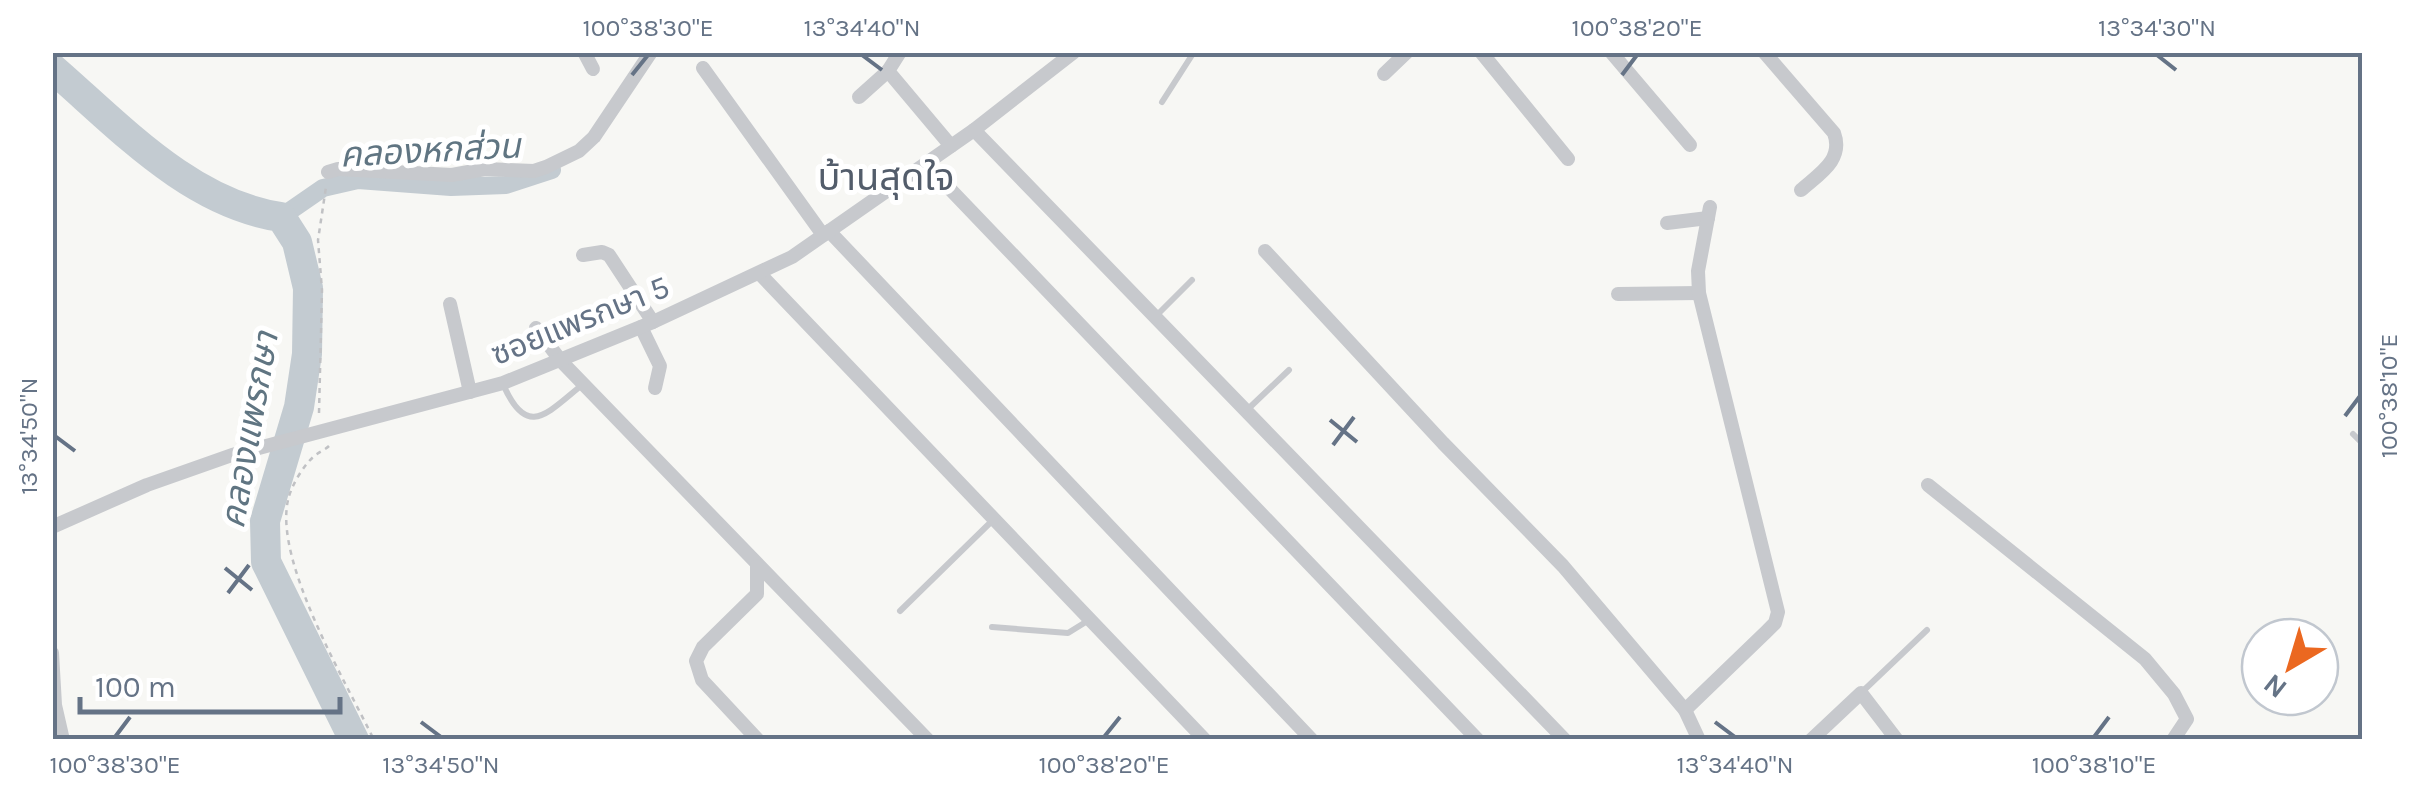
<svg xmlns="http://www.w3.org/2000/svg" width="2415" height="792" viewBox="0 0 2415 792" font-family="Karla,'Noto Sans Thai',sans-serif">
  <rect width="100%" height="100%" fill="#f7f7f4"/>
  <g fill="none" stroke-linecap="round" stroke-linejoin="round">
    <!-- canal -->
    <path stroke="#c3cbd1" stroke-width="18" d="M281 217 323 188 358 180 451 187 506 185 552 170"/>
    <!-- river -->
    <path stroke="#c3cbd1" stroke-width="30" d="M52 68C119 126 190 204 281 217L297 242 308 288 307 354 299 407 265 521 266 562 354 740"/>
    <!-- path -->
    <g stroke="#c0c1c4" stroke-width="2.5" stroke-dasharray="5 5" stroke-linecap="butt">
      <path d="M319 413 322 290 318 240 326 187"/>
      <path d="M329 446C326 449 321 451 317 454 305 462 291 486 288 500 274 562 346 682 374 740"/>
    </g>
    <!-- service -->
    <g stroke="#c7c9cd" stroke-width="6">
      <path d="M1162 102 1194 52"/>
      <path d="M1156 316 1192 280"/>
      <path d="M503 384C527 440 547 413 582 385"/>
      <path d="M1247 410 1289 370"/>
      <path d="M2353 434 2362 443"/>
      <path d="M900 611 993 520"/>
      <path d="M992 627 1068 633 1089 620"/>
      <path d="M1862 692 1927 630"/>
    </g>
    <!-- minor -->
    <g stroke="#c7c9cd" stroke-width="14">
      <path d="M584 52 593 69"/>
      <path d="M900 52 888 71 951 146"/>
      <path d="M1481 52 1568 159"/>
      <path d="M1611 52 1690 145"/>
      <path d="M1764 52 1834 133C1844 160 1819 174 1801 190"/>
      <path d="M703 68 823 235"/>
      <path d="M1384 74 1407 52"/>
      <path d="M859 97 888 71"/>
      <path d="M974 130 1565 740"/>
      <path d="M926 164 1478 740"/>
      <path d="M328 172 338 169 452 175 485 169 534 171 546 167 579 151 594 137 651 52"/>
      <path d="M1667 223 1708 218"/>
      <path d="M829 231 1312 740"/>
      <path d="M1265 251 1443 443 1563 566 1685 710 1699 740"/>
      <path d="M583 255 602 252 609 255 653 322"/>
      <path d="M760 274 1205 740"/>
      <path d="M1618 294 1699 293"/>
      <path d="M450 304 470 392"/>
      <path d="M641 327 660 366 655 388"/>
      <path d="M536 328 561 361 928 740"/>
      <path d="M1928 485 2145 659 2174 694 2187 719 2173 740"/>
      <path d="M52 527 147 485 232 455 503 383 653 322 792 257 974 130 1074 52"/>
      <path d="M757 566V594L703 647 696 661 702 680 758 740"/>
      <path d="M52 653 55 705 63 740"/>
      <path d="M1685 710 1766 632 1775 623 1778 612 1699 293 1698 271 1710 207"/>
      <path d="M1811 740 1861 693 1897 740"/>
    </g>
  </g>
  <!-- ticks -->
  <path fill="none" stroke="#657386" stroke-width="4" d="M862 55 882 70M2157 55 2176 70M632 75 648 55M1622 75 1637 55M2345 416 2360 396M1330 420 1357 442M55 436 75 451M1333 445 1354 417M225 568 252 590M228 593 249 565M421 722 441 737M1715 722 1735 737M115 737 130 717M1104 737 1120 717M2094 737 2109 717"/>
  <g text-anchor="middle" stroke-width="10" stroke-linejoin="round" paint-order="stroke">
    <!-- street labels -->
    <g font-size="32" fill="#657386" stroke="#fff">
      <text transform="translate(580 320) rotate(-22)" y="11">ซอยแพรกษา 5</text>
    </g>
    <!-- water labels -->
    <g font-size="35" font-style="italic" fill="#607582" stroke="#fff">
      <text transform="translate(430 150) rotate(-3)" y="12">คลองหกส่วน</text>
      <text transform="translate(249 430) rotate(-80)" y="12">คลองแพรกษา</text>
    </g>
    <!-- quarter labels -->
    <g font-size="38" fill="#535d6b" stroke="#fff">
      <text x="886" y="190">บ้านสุดใจ</text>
    </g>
  </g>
  <!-- border -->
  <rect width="2415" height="792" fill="none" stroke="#ffffff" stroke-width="110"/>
  <!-- north arrow -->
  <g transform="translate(2290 667) rotate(218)"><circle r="48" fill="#ffffff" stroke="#c1c7cf" stroke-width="2.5"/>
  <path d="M0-8L18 38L0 25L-18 38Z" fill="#eb6820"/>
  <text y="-15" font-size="28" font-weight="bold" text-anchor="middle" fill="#657386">N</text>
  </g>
  <!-- scale -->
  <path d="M80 697v15h260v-15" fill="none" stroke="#657386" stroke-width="5"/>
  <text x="95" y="697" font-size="30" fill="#657386" stroke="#ffffff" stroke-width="8" paint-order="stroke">100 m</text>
  <rect x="55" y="55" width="2305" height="682" fill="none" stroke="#657386" stroke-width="4"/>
  <g font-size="25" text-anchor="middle" fill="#657386">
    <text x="648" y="36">100°38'30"E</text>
    <text x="862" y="36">13°34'40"N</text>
    <text x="1637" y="36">100°38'20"E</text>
    <text x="2157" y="36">13°34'30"N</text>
    <text transform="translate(2388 396) rotate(-90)" y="9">100°38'10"E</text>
    <text transform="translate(28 436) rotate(-90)" y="9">13°34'50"N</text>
    <text x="115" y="773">100°38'30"E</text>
    <text x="441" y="773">13°34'50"N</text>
    <text x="1104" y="773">100°38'20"E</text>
    <text x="1735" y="773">13°34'40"N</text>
    <text x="2094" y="773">100°38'10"E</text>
  </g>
</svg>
